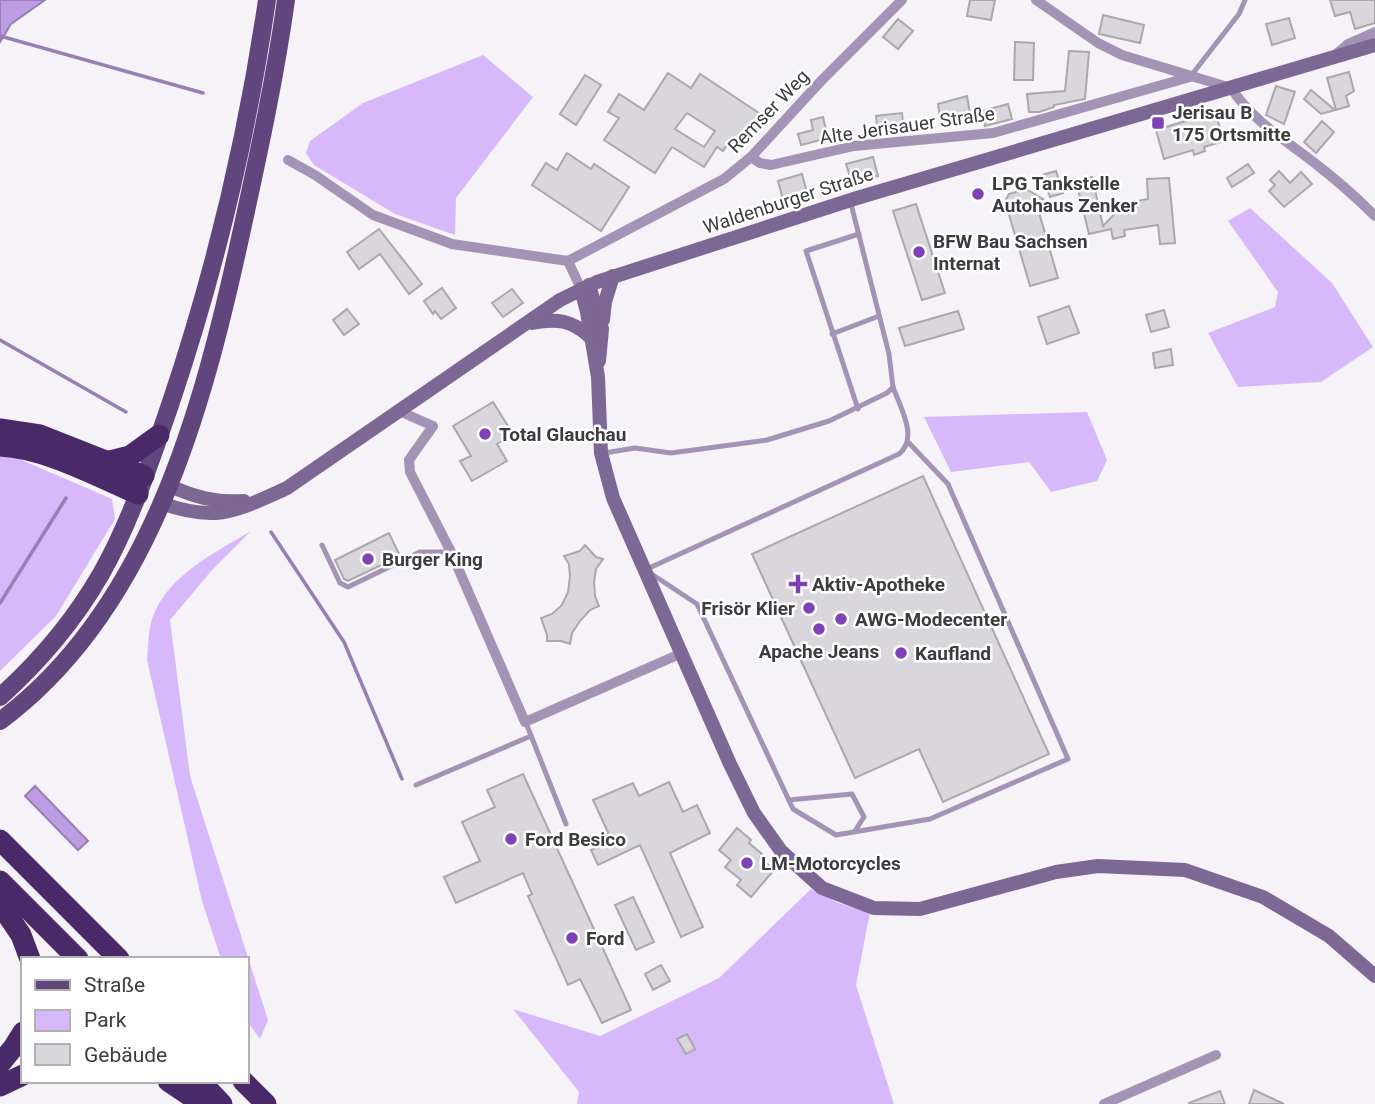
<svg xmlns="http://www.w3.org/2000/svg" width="1375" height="1104" viewBox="0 0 1375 1104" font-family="Roboto,sans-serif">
  <rect width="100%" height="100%" fill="#f5f2f8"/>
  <!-- green -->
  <g fill="#d7b9fb">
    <path d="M483 55 533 97 456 198 455 235 395 214 314 165 306 153 310 141 363 103Z"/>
    <path d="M1250 208 1332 283 1373 347 1321 382 1238 387 1208 333 1275 307 1278 292 1228 221Z"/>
    <path d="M1087 412 1107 460 1097 481 1051 492 1029 462 951 472 924 417Z"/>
    <path d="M10 455 112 499 115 519 56 616 0 671V456Z"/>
    <path d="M251 531 212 570 170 620 190 776 268 1020 260 1039 247 1021V959H221L202 901 147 660C148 650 148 638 150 627 160 579 213 554 251 531Z"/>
    <path d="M811 889 838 903 870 912 856 985 894 1104H577L579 1092 513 1009 600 1036 719 978Z"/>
  </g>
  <!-- water -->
  <g fill="#be9be5" stroke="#977eb3" stroke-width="2">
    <path d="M0 0H45L11 24 0 42Z"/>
    <path d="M35 786 88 841 78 850 25 796Z"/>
  </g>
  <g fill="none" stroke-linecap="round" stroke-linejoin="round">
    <!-- stream -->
    <g stroke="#977eb3" stroke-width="3.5">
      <path d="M0 36 203 93"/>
      <path d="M0 340 126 412"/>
      <path d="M271 532 344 642 402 779"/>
      <path d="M0 603 66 498"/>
    </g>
  </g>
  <!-- building -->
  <g fill="#d9d6dc" stroke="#aaa8ad" stroke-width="2" fill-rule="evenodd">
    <path d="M970 0H995L991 20 967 16Z"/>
    <path d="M1330 0H1375V23L1355 29 1350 12 1335 16Z"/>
    <path d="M1103 15 1144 25 1140 43 1099 34Z"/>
    <path d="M1289 18 1295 38 1272 45 1266 24Z"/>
    <path d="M898 19 913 31 898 49 883 37Z"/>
    <path d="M1015 42 1034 43 1033 80H1014Z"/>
    <path d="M1069 51 1089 52 1085 99 1054 105V107L1039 112H1029L1027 94 1065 91Z"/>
    <path d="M1349 72 1354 91 1346 96 1349 106 1336 110 1327 78Z"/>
    <path d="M668 73 691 88 700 74 765 117 758 126 754 123 747 134 743 132 735 143 730 140 723 151 717 147 704 167 672 147 655 173 604 140 619 118 608 112 619 94 644 110ZM687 113 715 131 704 147 675 129Z"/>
    <path d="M585 75 601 85 576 125 560 114Z"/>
    <path d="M1276 86 1295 92 1284 124 1266 115Z"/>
    <path d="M1311 90 1335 110 1321 114 1304 99Z"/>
    <path d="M967 96 971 119 941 124 938 104Z"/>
    <path d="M1008 104 1012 119 985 126 982 111Z"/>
    <path d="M1215 112 1224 141 1204 147 1205 151 1194 155 1193 150 1164 159 1156 130Z"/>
    <path d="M902 113 904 132 878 135 876 116Z"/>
    <path d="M823 117 828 138 801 145 798 134 813 130 811 120Z"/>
    <path d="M1322 121 1334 132 1316 153 1304 142Z"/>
    <path d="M567 153 591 169 594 164 629 187 601 231 532 185 546 163 557 170Z"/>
    <path d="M873 157 878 176 852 183 846 164Z"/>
    <path d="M1248 164 1254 173 1232 187 1227 178Z"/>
    <path d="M1056 171 1063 193 1050 197 1042 175Z"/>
    <path d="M1279 171 1290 183 1301 172 1312 184 1284 207 1269 191 1275 185 1270 180Z"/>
    <path d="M802 174 808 196 784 203 778 181Z"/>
    <path d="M1092 177 1103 226 1120 208 1137 207V201L1148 199 1147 179 1169 178 1175 243 1160 244 1158 225 1124 230 1125 236 1113 239 1111 229 1089 234 1076 181Z"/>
    <path d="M1026 189 1043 199 1036 202 1058 278 1030 286 1005 201 1009 194Z"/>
    <path d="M916 204 945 293 922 300 893 211Z"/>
    <path d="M379 229 422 284 409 294 380 254 359 269 347 252Z"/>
    <path d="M442 288 456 308 441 319 435 311 433 314 424 301Z"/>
    <path d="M512 289 523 303 503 317 492 303Z"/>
    <path d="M1069 306 1079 333 1047 344 1038 317Z"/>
    <path d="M347 309 359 324 344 335 333 320Z"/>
    <path d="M1164 310 1169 327 1151 332 1146 315Z"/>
    <path d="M958 311 964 329 905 346 899 328Z"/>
    <path d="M1171 349 1173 365 1155 368 1153 353Z"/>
    <path d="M493 402 513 434 497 444 507 461 472 481 460 461 471 456 453 426Z"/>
    <path d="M923 476 1049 754 943 802 919 749 855 778 752 554Z"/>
    <path d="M389 533 400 556 348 581 344 579 335 560Z"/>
    <path d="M585 545 596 557 603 559 596 569 594 582 595 596 599 606 590 610 580 621 572 633 570 644 561 641H547V635L541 618 552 614 562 605 568 592 570 576 569 564 564 556 580 551Z"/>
    <path d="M523 774 631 1010 602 1023 580 979 568 985 528 896 532 894 523 873 456 903 444 877 480 861 462 822 495 807 487 790Z"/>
    <path d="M669 782 683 812 697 805 710 833 670 853 703 927 681 937 640 845 598 865 591 850 612 841 593 800 633 783 639 796Z"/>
    <path d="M737 828 751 840 749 843 762 854 760 857 774 870 751 897 737 885 741 880 725 867 731 860 719 850Z"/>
    <path d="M633 897 654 942 636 950 615 905Z"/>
    <path d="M661 965 670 981 653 990 645 974Z"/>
    <path d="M687 1034 695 1049 686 1054 677 1039Z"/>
    <path d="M1254 1090 1284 1104H1249Z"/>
    <path d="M1220 1091 1225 1104H1190L1189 1103Z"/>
  </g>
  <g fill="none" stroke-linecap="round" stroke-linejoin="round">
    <!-- lane -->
    <g stroke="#a394b5" stroke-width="5">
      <path d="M1190 77 1239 14 1245 0"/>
      <path d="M832 334 879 316"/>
      <path d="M858 409 806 251 859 234"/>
      <path d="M604 453 635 448 671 453 767 440 829 421 887 393 893 387 889 354 850 200"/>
      <path d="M322 545 340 583 348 587 420 552H451"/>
      <path d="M647 569 899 454C919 438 900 407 893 387"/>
      <path d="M650 573 697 604 793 809 836 835 930 819 1068 759 948 484 909 443"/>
      <path d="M526 723 566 824"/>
      <path d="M416 785 531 736"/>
      <path d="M789 800 852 794 864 817 855 831"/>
    </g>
    <!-- street -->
    <g stroke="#a394b5" stroke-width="10">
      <path d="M1036 0 1098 43 1122 55 1231 88C1254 123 1289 142 1321 168 1340 183 1358 199 1375 216"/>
      <path d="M1335 55 1348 44 1375 32"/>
      <path d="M751 157 760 163 771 165 854 146 993 133 1190 77"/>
      <path d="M288 160 315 175 373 215 452 244 568 261 724 179 751 157 821 81 902 0"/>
      <path d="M568 261 581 289"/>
      <path d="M399 411 433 426 409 460 410 472 451 552 525 722 682 653"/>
      <path d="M1104 1104 1216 1055"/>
    </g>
    <!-- secondary -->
    <g stroke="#7c6795" stroke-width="14">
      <path d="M589 285 602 329 599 361"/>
      <path d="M581 289 587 312 598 377 601 453 613 498 730 764 754 813 781 851 822 888 874 908 920 909 1056 872 1098 866 1185 870 1263 897 1329 936 1375 976"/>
      <path d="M603 320 605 302 613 276"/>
      <path d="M532 323C556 318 572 320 590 337"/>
      <path d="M168 485C194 497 216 503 244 501"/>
      <path d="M161 503C217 523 236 511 287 488L560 300 597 282 857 198 1375 45"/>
    </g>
    <!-- primary -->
    <g stroke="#61467e" stroke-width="18">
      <path d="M0 697C40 661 74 621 101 574 131 521 151 460 171 402 215 271 247 137 267 0"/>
      <path d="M0 721C150 610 203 408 241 234 258 156 275 79 286 0"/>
    </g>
    <!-- highway -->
    <g stroke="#4a2969" stroke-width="21">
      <path d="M0 429 40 435 144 476"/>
      <path d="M0 446C45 448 96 476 138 494"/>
      <path d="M110 461 130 456 159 435"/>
      <path d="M0 840 119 959"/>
      <path d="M0 881 78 959"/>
      <path d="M0 904 21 935 30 959"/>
      <path d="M0 1064 13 1048 23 1032"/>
      <path d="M168 1081 202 1104"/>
      <path d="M200 1081 222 1104"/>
      <path d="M243 1081 266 1104"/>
      <path d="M0 1086 23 1075"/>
    </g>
  </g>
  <!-- markers -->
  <g fill="#7f41b6" stroke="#fff" stroke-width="2.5">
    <rect x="1151" y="116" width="14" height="14" rx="3.5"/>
    <circle cx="978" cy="194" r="7"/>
    <circle cx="919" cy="252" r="7"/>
    <circle cx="485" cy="434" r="7"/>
    <circle cx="368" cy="559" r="7"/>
    <path d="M794.5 573.5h7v7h7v7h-7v7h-7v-7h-7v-7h7z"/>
    <circle cx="809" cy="608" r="7"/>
    <circle cx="841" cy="619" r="7"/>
    <circle cx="819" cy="629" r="7"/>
    <circle cx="901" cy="653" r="7"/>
    <circle cx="511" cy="839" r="7"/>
    <circle cx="747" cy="863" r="7"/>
    <circle cx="572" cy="938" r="7"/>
  </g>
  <g text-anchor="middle" stroke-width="5" stroke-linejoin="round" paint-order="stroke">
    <!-- street labels -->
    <g font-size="19" fill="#3c3b3d" stroke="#fff">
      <text transform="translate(768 111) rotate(-46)" y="7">Remser Weg</text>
      <text transform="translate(907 125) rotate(-8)" y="7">Alte Jerisauer Straße</text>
      <text transform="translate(788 200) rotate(-18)" y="7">Waldenburger Straße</text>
    </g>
    <!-- poi labels -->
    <g font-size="19" font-weight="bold" fill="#3c3b3d" stroke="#fff" text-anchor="start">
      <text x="1172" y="119">Jerisau B<tspan x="1172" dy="22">175 Ortsmitte</tspan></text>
      <text x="992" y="190">LPG Tankstelle<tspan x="992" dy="22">Autohaus Zenker</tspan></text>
      <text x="933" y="248">BFW Bau Sachsen<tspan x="933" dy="22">Internat</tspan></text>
      <text x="499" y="441">Total Glauchau</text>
      <text x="382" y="566">Burger King</text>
      <text x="812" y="591">Aktiv-Apotheke</text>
      <text x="795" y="615" text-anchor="end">Frisör Klier</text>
      <text x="855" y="626">AWG-Modecenter</text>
      <text x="819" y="658" text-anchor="middle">Apache Jeans</text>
      <text x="915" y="660">Kaufland</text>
      <text x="525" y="846">Ford Besico</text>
      <text x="761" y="870">LM-Motorcycles</text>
      <text x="586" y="945">Ford</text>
    </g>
  </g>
  <!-- legend -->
  <rect x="21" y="957" width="228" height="126" fill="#ffffff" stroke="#b1b1b1" stroke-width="2"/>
  <rect x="35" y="980" width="35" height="10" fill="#61467e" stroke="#b1b1b1" stroke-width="2"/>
  <text x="84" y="992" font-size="21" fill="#3c3b3d">Straße</text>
  <rect x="35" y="1010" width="35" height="21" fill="#d7b9fb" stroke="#b1b1b1" stroke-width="2"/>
  <text x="84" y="1027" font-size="21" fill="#3c3b3d">Park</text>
  <rect x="35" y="1044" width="35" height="21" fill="#d9d6dc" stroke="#b1b1b1" stroke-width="2"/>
  <text x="84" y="1062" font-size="21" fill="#3c3b3d">Gebäude</text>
</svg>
